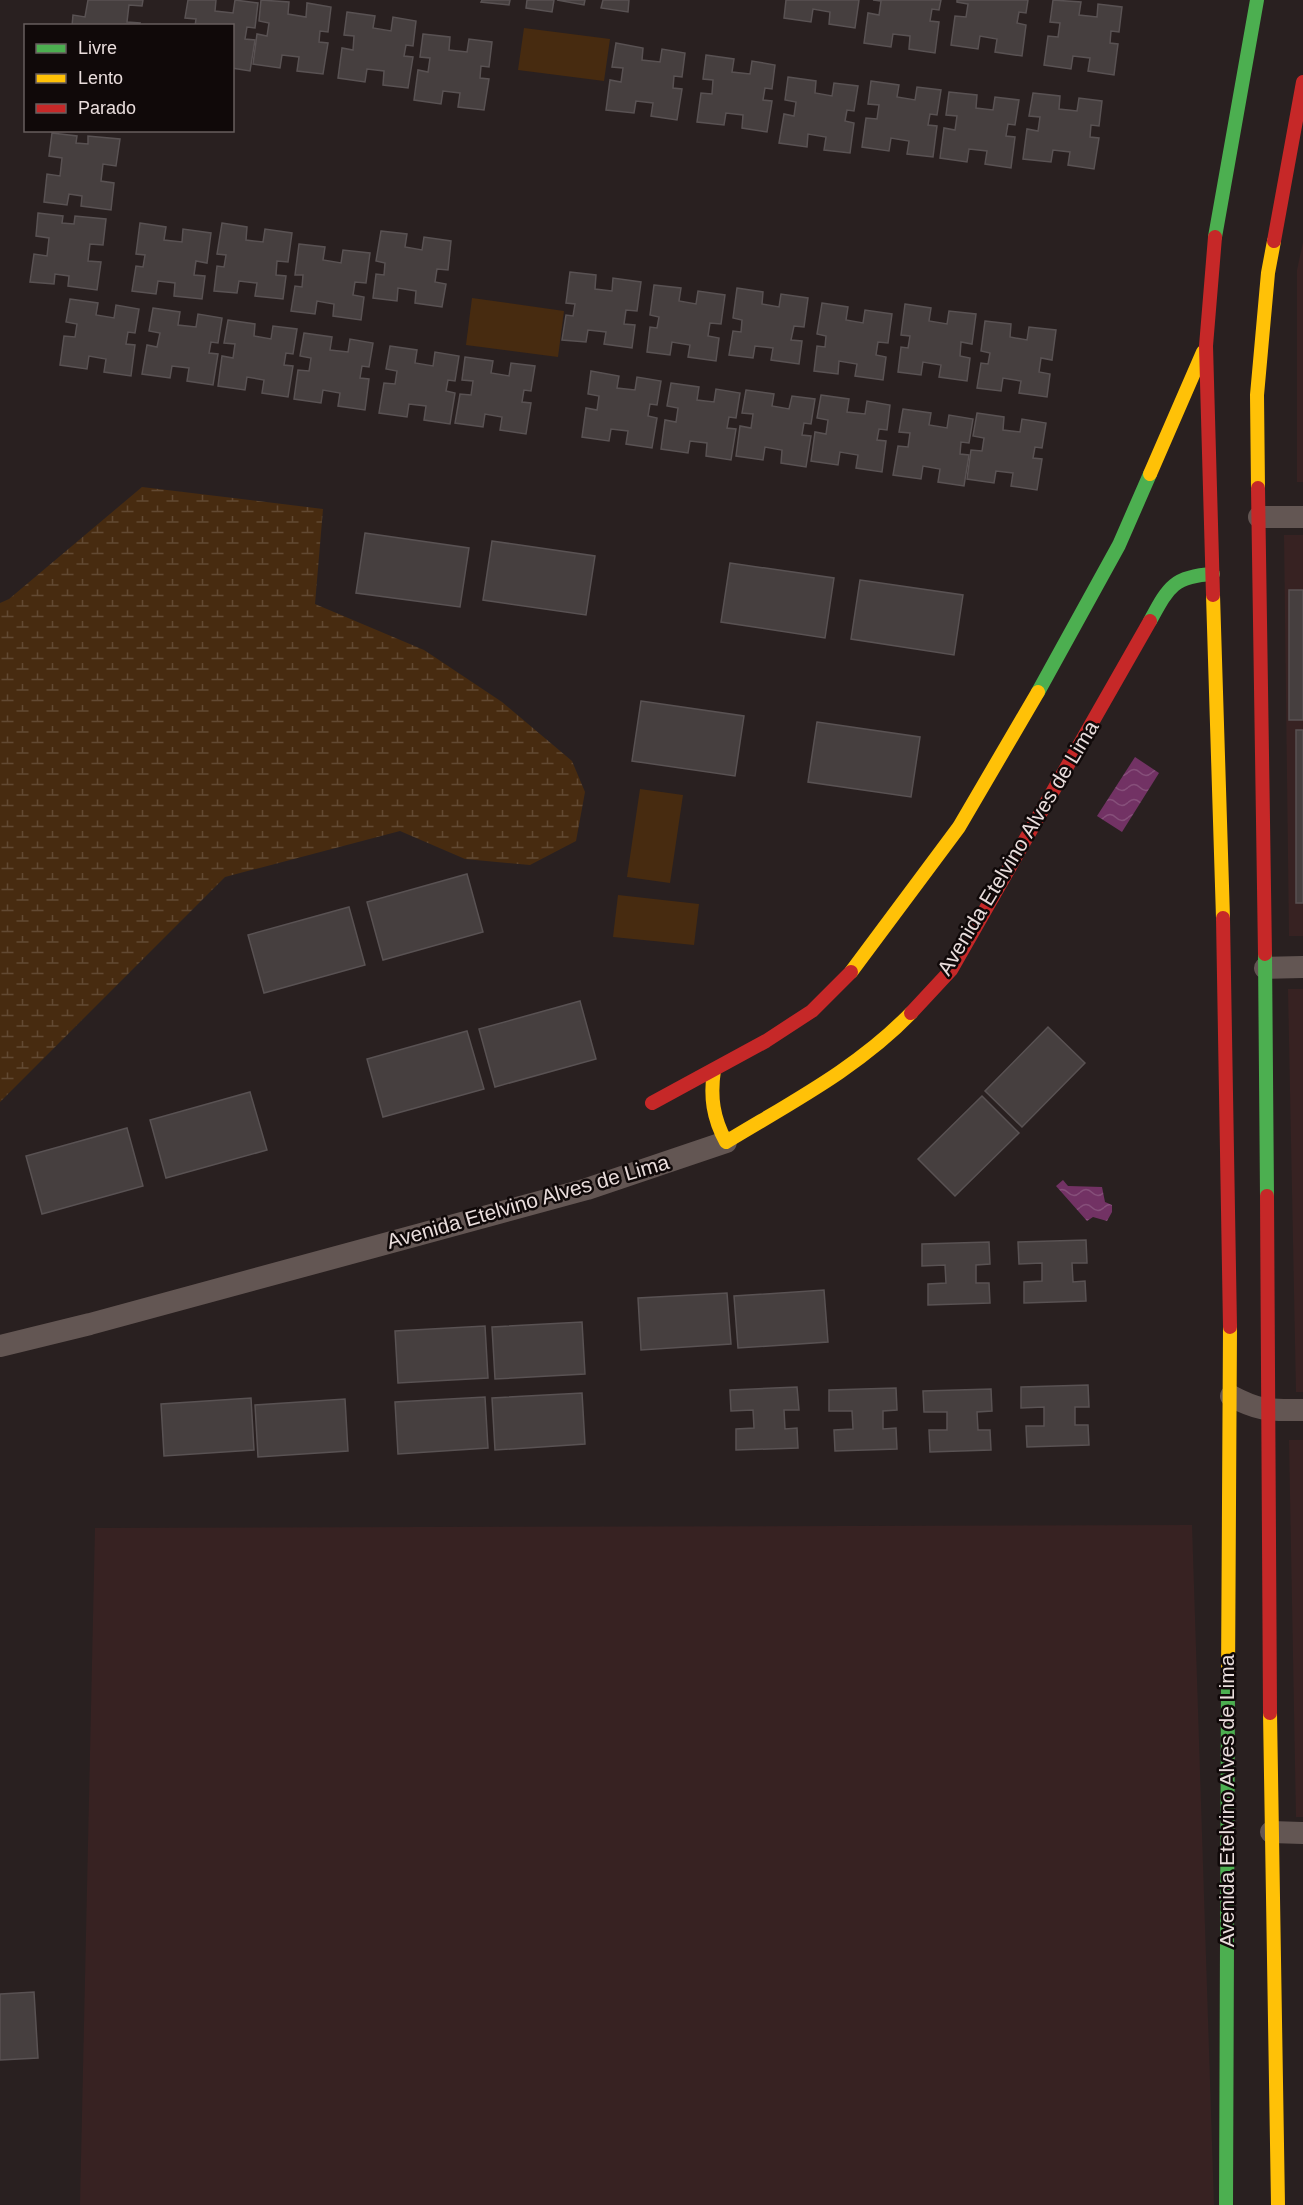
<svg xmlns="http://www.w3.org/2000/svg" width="1303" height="2205" viewBox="0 0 1303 2205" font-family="Arial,sans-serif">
  <defs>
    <pattern id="wetland-marsh" width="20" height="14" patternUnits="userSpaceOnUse" patternTransform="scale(1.5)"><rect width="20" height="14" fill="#472b10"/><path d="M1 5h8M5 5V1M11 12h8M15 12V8" fill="none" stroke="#624932"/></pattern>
    <pattern id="water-waves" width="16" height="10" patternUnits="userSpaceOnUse" patternTransform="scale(1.5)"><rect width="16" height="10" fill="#723264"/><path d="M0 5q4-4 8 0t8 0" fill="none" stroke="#864f7a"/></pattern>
  </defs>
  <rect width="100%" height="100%" fill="#292020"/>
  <!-- built -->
  <g fill="#372222">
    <path d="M1303 242V482H1297V270Z"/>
    <path d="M1284 535H1303V936H1289Z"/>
    <path d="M1288 989H1303V1392H1296Z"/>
    <path d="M1289 1440H1303V1817H1296Z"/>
    <path d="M1192 1525 1214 2205H80L95 1528Z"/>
  </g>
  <!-- wetland -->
  <path fill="url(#wetland-marsh)" d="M142 487 323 509 315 604 424 650 502 702 572 761 585 792 576 841 530 865 465 859 400 831 225 877 0 1102V603L9 599Z"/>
  <!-- garden -->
  <g fill="#472b10">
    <path d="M524 28 610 39 604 81 518 70Z"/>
    <path d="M472 298 564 311 558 357 466 345Z"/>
    <path d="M640 789 683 795 670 883 627 877Z"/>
    <path d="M618 895 699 904 694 945 613 937Z"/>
  </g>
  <!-- water -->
  <g fill="url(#water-waves)">
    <path d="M1135 757 1159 773 1122 832 1097 816Z"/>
    <path d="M1063 1180 1068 1186 1102 1187 1105 1202 1112 1205V1212L1107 1221 1093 1217 1087 1221 1056 1186Z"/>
  </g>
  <!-- building -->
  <g fill="#463f3f" stroke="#595253" stroke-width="1.5">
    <path d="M88 0H143L142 6 129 5 127 22 140 23 139 26H72L73 15 85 17Z"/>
    <path d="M188 0H216L215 11 233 13 235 0 258 3 255 28 247 27 245 39 255 40 250 71 232 68V26H195L196 19 185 18Z"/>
    <path d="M261 0 289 2 288 14 306 17 307 3 331 7 328 32 320 31 319 42 328 43 323 74 297 71 299 57 282 55 280 68 253 64 257 34 267 36 269 23 259 21Z"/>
    <path d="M482 0H510L509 5 481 2Z"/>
    <path d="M527 0H554L552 12 526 8Z"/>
    <path d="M557 0H585L584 5Z"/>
    <path d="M603 0H629L628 12 601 8Z"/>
    <path d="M786 0H859L855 28 829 24 830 12 813 9 811 22 784 18Z"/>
    <path d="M873 0H941L939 10 932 9 930 21 939 22 935 53 909 49 910 36 893 34 891 47 864 43 868 13 879 15 881 1Z"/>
    <path d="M957 0H1028L1026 13 1019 12 1017 23 1026 25 1022 56 995 52 997 39 980 36 978 49 951 45 955 16 966 17 968 4 957 2Z"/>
    <path d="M1053 0 1081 2 1079 15 1097 17 1098 4 1122 7 1119 32 1111 31 1110 43 1118 44 1114 75 1088 71 1090 58 1073 56 1071 69 1044 65 1048 36 1058 37 1060 23 1050 22Z"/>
    <path d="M347 12 375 16 373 28 391 31 393 17 416 21 413 46 406 45 404 56 413 57 408 88 383 85 384 71 367 69 365 82 338 78 342 48 353 50 354 36 344 35Z"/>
    <path d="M423 34 450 37 449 50 467 52 469 39 492 42 489 67 481 66 480 78 489 79 484 110 458 107 460 93 443 91 441 104 414 100 418 70 428 72 430 58 420 57Z"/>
    <path d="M616 43 643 48 642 60 660 62 662 49 685 53 682 77 674 76 673 88 682 89 677 120 651 116 653 103 636 101 634 113 606 110 610 80 621 82 623 68 612 67Z"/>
    <path d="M706 55 734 59 732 72 750 74 752 61 775 65 772 89 765 88 763 100 772 101 767 132 742 128 743 115 726 113 724 125 697 122 701 93 712 94 713 80 703 79Z"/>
    <path d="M788 77 816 81 815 93 832 96 834 83 858 86 854 111 847 110 845 121 854 123 850 153 824 150 826 137 808 134 807 147 779 143 784 114 794 116 796 102 785 100Z"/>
    <path d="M871 81 899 85 897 97 915 100 917 87 941 90 937 115 930 114 928 125 937 126 933 157 907 154 909 141 891 138 889 151 862 147 866 118 877 119 879 105 868 104Z"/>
    <path d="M949 92 977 95 976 108 993 110 995 97 1019 100 1015 125 1008 124 1006 136 1015 137 1011 168 985 164 987 151 969 149 967 162 940 158 944 128 955 130 957 116 946 115Z"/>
    <path d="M1033 93 1060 96 1059 109 1077 111 1079 98 1102 101 1099 126 1091 125 1090 137 1099 138 1094 169 1068 165 1070 152 1053 150 1051 162 1023 159 1027 129 1038 131 1040 117 1029 116Z"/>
    <path d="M52 133 77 136 76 143 88 144V136L120 139 116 166 103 164 101 181 114 183 111 210 81 206 82 196 69 194 67 205 44 202 47 174 60 176 62 158 49 156Z"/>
    <path d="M38 213 63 216 62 223 74 224 75 216 106 219 103 245 90 244 88 261 101 262 97 290 68 286 69 276 55 274 54 284 30 282 34 254 47 256 49 238 36 236Z"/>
    <path d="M140 223 166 227 164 240 182 242 183 229 211 233 207 263 196 261 194 275 205 276 202 299 174 296 175 283 158 281 156 294 132 291 136 266 143 267 145 255 136 254Z"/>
    <path d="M222 223 247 227 246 240 263 242 265 229 292 233 288 262 277 261 276 275 286 276 283 299 255 296 257 283 239 281 237 293 214 291 217 266 224 267 226 255 217 254Z"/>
    <path d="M381 231 407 234 405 247 422 250 424 237 451 241 448 270 437 269 435 282 446 284 442 307 415 303 416 291 398 288 397 301 373 298 376 274 384 275 385 263 376 261Z"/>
    <path d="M299 244 325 247 323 260 341 263 343 250 370 253 366 283 355 282 353 295 364 297 361 320 333 316 334 304 317 301 315 314 291 311 295 286 302 287 303 275H295Z"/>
    <path d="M570 272 596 275 595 289 612 291 613 278 641 282 637 311 626 310 624 324 635 325 632 348 604 344 606 332 588 330 586 342 562 340 566 315 573 316 575 304 566 303Z"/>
    <path d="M654 285 681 288 679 301 696 304 698 291 725 295 721 324 710 323 708 336 719 338 716 361 688 357 690 345 672 342 670 355 647 352 650 327 657 328 659 317 650 315Z"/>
    <path d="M737 288 763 292 762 304 779 307 781 294 808 298 804 327 794 326 791 340 802 341 799 364 771 360 773 348 755 346 753 358 729 355 733 331 741 332 742 320 733 318Z"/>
    <path d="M70 299 98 303 96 315 114 318 116 305 139 309 135 333 128 332 126 344 135 345 131 376 104 372 106 359 89 356 87 369 60 365 64 336 75 337 77 324 66 322Z"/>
    <path d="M822 303 848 307 846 320 863 323 865 310 892 314 888 343 878 342 876 355 886 357 883 380 855 376 857 364 839 361 838 374 814 371 817 346 825 347 826 336 817 334Z"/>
    <path d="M905 304 931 308 929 321 947 324 949 311 976 314 972 344 961 342 960 356 970 358 967 381 939 377 941 365 923 362 921 375 898 372 901 347 908 348 910 336 901 335Z"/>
    <path d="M153 308 180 312 178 325 196 327 198 314 222 318 218 343 211 342 209 353 218 354 213 385 187 381 189 368 172 366 170 378 142 374 147 345 157 347 160 333 149 331Z"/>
    <path d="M228 320 255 324 254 336 271 339 273 326 297 329 293 354 286 353 284 365 293 366 288 397 262 393 264 380 247 377 245 390 218 386 222 356 233 358 235 344 224 343Z"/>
    <path d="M985 321 1011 324 1010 337 1027 340 1029 327 1056 330 1052 360 1041 358 1039 372 1050 374 1047 397 1019 393 1021 381 1003 378 1001 391 977 388 981 363 988 364 990 353 981 351Z"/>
    <path d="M304 333 332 337 330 350 348 352 350 339 373 343 369 367 362 366 360 378 369 379 365 410 338 406 340 393 323 390 321 403 294 399 298 370 309 371 311 358 300 356Z"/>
    <path d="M390 346 417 350 415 363 433 366 435 352 459 356 455 381 448 380 446 391 455 393 450 424 424 420 426 406 409 404 407 417 379 413 384 383 395 384 397 371 386 369Z"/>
    <path d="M465 357 493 361 491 373 509 376 511 363 535 366 531 391 524 390 522 402 531 403 526 434 500 430 502 417 485 414 483 427 455 423 460 394 471 395 473 381 462 380Z"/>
    <path d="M591 371 619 376 617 388 635 390 637 377 661 381 657 405 650 404 648 416 657 418 652 448 626 444 628 431 611 429 609 441 582 437 586 408 597 410 599 396 588 394Z"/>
    <path d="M671 383 699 387 697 400 714 402 716 389 740 393 736 418 729 417 727 428 736 429 731 460 706 456 707 443 690 441 688 453 661 449 665 420 676 422 678 408 667 406Z"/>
    <path d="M746 390 774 394 772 406 789 409 792 396 815 399 811 424 804 423 802 435 811 436 806 467 781 463 782 450 765 447 763 460 736 456 740 426 751 428 753 414 742 413Z"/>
    <path d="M821 395 849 399 847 412 865 414 867 401 890 405 887 430 879 429 877 440 886 441 882 472 856 468 858 455 840 452 838 465 811 461 815 432 826 434 828 420 817 418Z"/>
    <path d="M903 409 931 413 929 425 947 428 949 415 973 419 969 443 961 442 960 454 969 455 964 486 938 482 940 469 923 466 921 479 893 475 898 446 908 447 910 433 899 432Z"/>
    <path d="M977 413 1004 417 1003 430 1020 432 1022 419 1046 423 1042 448 1035 447 1033 458 1042 459 1037 490 1011 486 1013 473 996 471 994 483 967 479 971 450 982 451 984 438 973 436Z"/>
    <path d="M365 533 469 548 460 607 356 593Z"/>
    <path d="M492 541 595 556 586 615 483 600Z"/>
    <path d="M730 563 834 578 825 638 721 622Z"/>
    <path d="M860 580 963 595 954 655 851 639Z"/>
    <rect x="1289" y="590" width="14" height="130"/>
    <path d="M641 701 744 716 735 776 632 761Z"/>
    <path d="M817 722 920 737 911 797 808 782Z"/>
    <rect x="1296" y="730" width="7" height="173"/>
    <path d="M467 874 483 932 383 960 367 902Z"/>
    <path d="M349 907 365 965 264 993 248 935Z"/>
    <path d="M580 1001 596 1059 495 1087 479 1029Z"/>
    <path d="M1048 1027 1085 1063 1022 1127 985 1091Z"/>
    <path d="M467 1031 484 1089 383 1117 367 1059Z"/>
    <path d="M250 1092 267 1150 166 1178 150 1120Z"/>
    <path d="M982 1096 1019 1133 955 1196 918 1159Z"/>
    <path d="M127 1128 143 1186 42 1214 26 1156Z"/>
    <path d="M1086 1240 1087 1263H1072L1073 1282 1085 1281 1086 1301 1024 1303V1282L1042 1281V1263L1019 1264 1018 1242Z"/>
    <path d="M989 1242 990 1264 976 1265V1283H989L990 1303 928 1305V1284L946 1283 945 1265 922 1266V1244Z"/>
    <path d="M824 1290 828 1342 738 1348 734 1296Z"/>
    <path d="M727 1293 731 1344 641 1350 638 1298Z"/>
    <path d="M582 1322 585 1374 495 1379 492 1327Z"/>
    <path d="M485 1326 488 1378 398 1383 395 1331Z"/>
    <path d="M1088 1385 1089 1407H1075V1425H1088L1089 1445 1027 1447 1026 1426H1044V1407L1021 1408V1387Z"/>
    <path d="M797 1387 799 1410H784L785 1429 797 1428 798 1448 736 1450V1429L754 1428 753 1410 731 1411 730 1390Z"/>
    <path d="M896 1388 897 1410 883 1411V1429L896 1428 897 1449 835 1451 834 1430 853 1429 852 1411H829V1390Z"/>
    <path d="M991 1389 992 1411 977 1412 978 1430H990L991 1450 930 1452 929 1430H947V1412H924L923 1391Z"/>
    <path d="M582 1393 585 1444 495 1450 492 1398Z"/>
    <path d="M485 1397 488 1448 398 1454 395 1402Z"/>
    <path d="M251 1398 254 1450 164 1456 161 1404Z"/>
    <path d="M345 1399 348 1451 258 1457 255 1405Z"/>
    <path d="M34 1992 38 2058 0 2060V1994Z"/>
  </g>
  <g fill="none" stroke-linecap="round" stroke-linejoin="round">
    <!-- street -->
    <g stroke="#635653" stroke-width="22">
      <path d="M1259 517H1303"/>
      <path d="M1265 968 1303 967"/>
      <path d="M0 1346 90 1324 587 1189 726 1142"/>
      <path d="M1231 1396C1261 1412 1270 1410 1303 1410"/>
      <path d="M1271 1832 1303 1833"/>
    </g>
    <!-- fast -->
    <g stroke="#4caf50" stroke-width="14">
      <path d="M1215 237 1257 0"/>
      <path d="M1150 621C1168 588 1173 576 1213 574"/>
      <path d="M1038 692 1119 545 1150 474"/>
      <path d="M1265 954 1267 1196"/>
      <path d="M1226 2205 1228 1680"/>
    </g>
    <!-- slow -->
    <g stroke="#ffc107" stroke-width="14">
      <path d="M1150 474 1203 352"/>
      <path d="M1258 488 1257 395 1268 273 1274 241"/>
      <path d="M1213 595 1223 918"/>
      <path d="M851 972 959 827 1038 692"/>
      <path d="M714 1070C710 1097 713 1118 726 1142 790 1103 858 1068 911 1013"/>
      <path d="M1228 1680 1230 1327"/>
      <path d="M1270 1713 1278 2205"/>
    </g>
    <!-- jam -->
    <g stroke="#c62828" stroke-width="14">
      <path d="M1274 241 1303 82"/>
      <path d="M1258 488 1265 954"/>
      <path d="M1213 595 1206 346 1215 237"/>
      <path d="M1223 918 1230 1327"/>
      <path d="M911 1013 951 970 1150 621"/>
      <path d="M652 1103 766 1041 812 1011 851 972"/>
      <path d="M1267 1196 1270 1713"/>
    </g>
  </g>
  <g text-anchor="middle" stroke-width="5" stroke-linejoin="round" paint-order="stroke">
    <!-- street labels -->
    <g font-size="21" fill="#e9dddc" stroke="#100909">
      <text transform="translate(1018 848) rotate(-59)" y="7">Avenida Etelvino Alves de Lima</text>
      <text transform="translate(528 1202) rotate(-16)" y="7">Avenida Etelvino Alves de Lima</text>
      <text transform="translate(1227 1801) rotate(-90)" y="7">Avenida Etelvino Alves de Lima</text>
    </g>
  </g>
  <!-- legend -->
  <rect x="24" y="24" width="210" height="108" fill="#100909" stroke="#675e5d" stroke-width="1.5"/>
  <rect x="36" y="44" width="30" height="9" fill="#4caf50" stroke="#675e5d" stroke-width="1.5"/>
  <text x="78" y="54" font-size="18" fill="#e9dddc">Livre</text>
  <rect x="36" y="74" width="30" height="9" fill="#ffc107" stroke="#675e5d" stroke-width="1.5"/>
  <text x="78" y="84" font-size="18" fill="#e9dddc">Lento</text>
  <rect x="36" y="104" width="30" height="9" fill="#c62828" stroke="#675e5d" stroke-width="1.5"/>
  <text x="78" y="114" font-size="18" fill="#e9dddc">Parado</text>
</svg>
